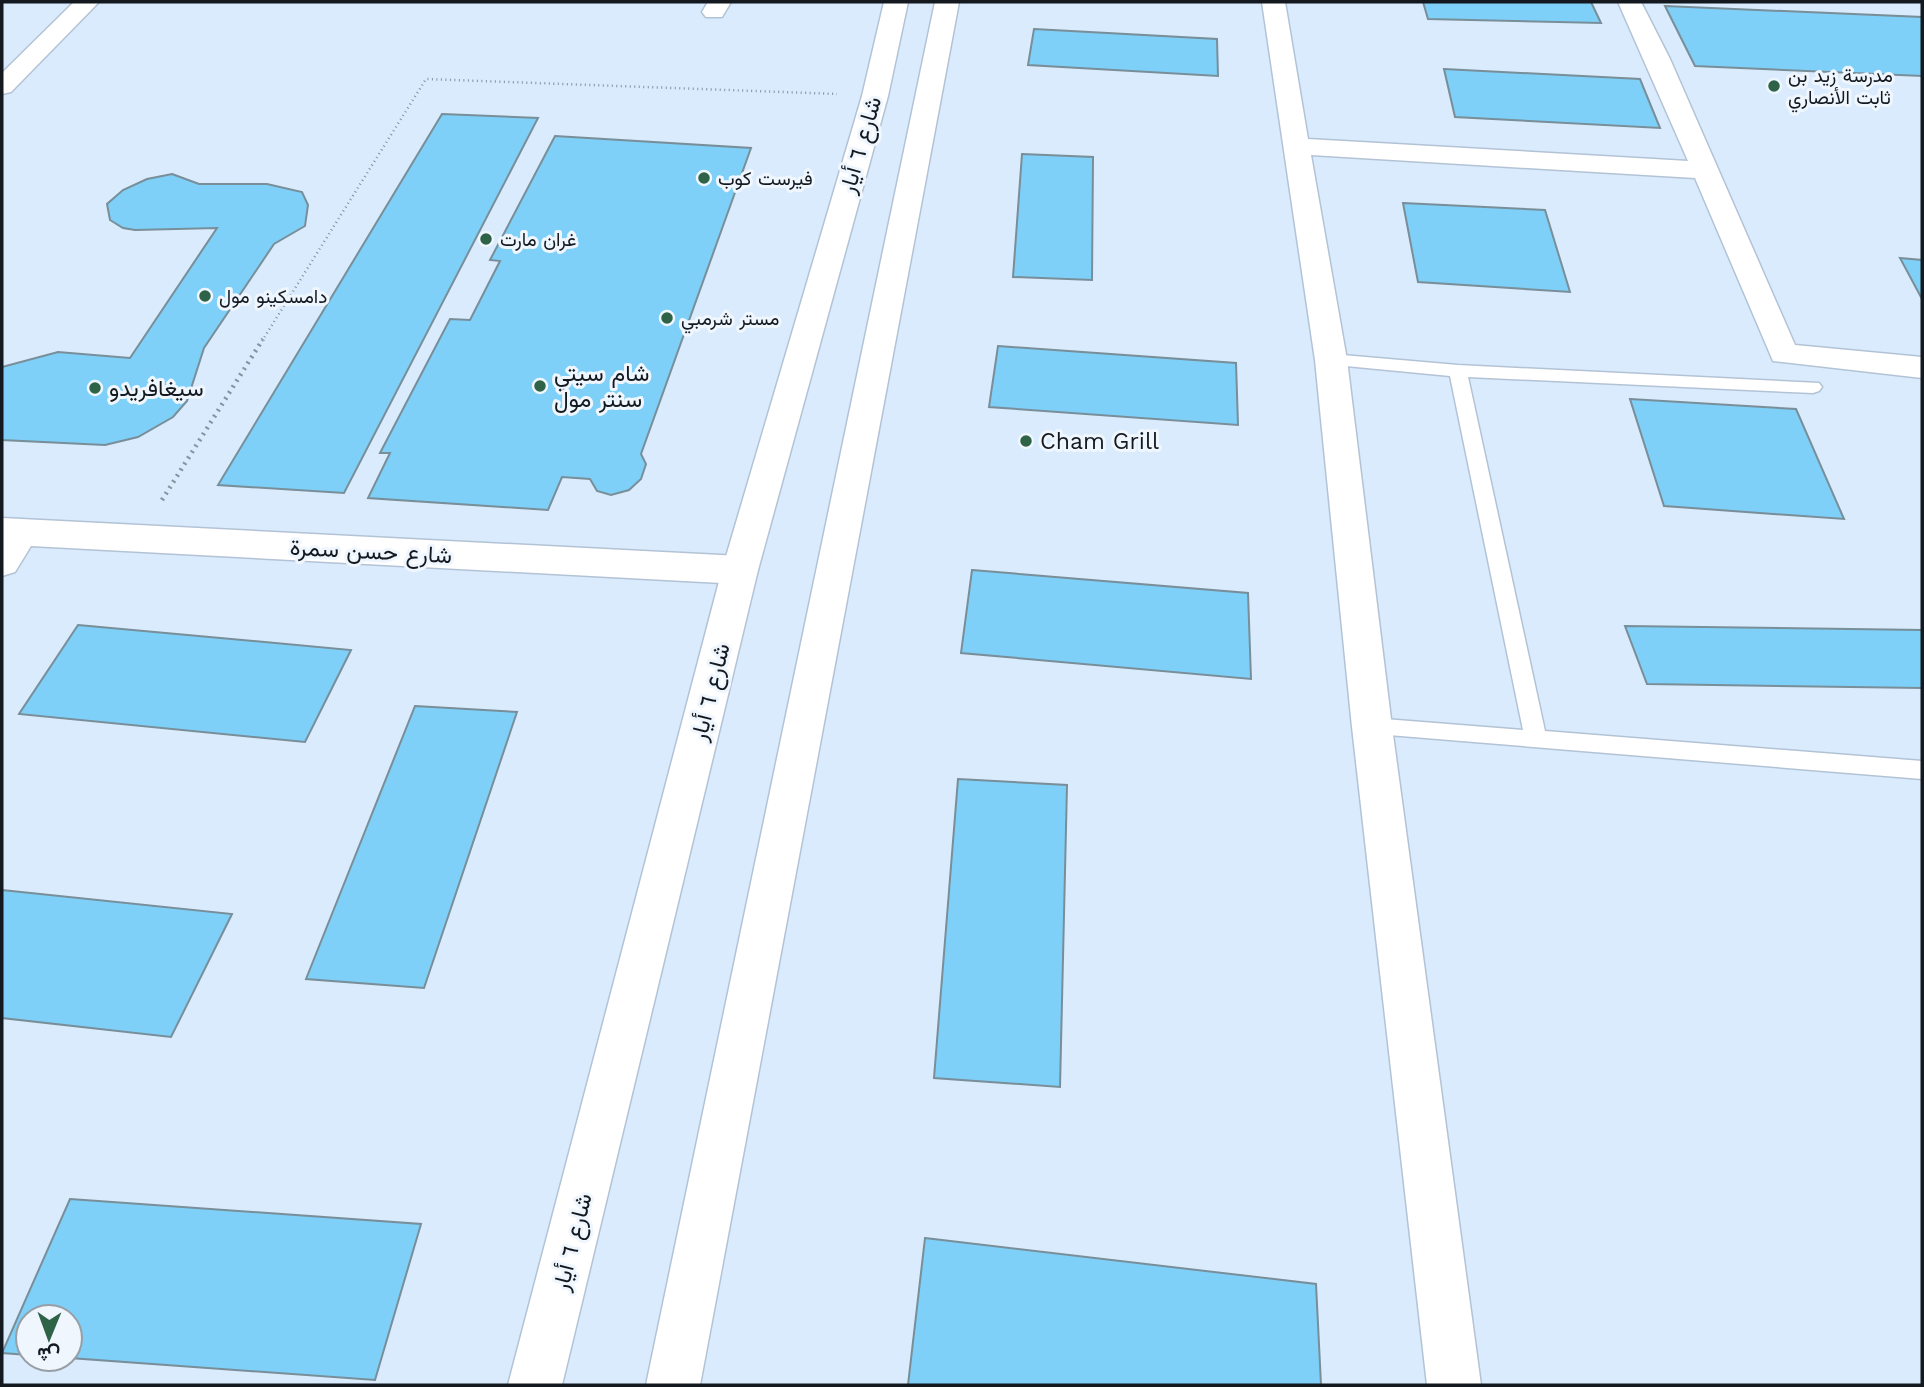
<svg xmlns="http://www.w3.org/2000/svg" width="1924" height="1387" viewBox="0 0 1924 1387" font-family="'Work Sans',Vazirmatn,sans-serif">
  <rect width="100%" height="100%" fill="#d9ebfc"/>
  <!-- building -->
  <g fill="#7fd0f8" stroke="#788e99" stroke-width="2">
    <path d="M1423 2H1591L1601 23 1428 19Z"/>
    <path d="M1665 6 1922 17V76L1695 66Z"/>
    <path d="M1034 29 1217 39 1218 76 1028 65Z"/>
    <path d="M1444 69 1640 79 1660 128 1455 117Z"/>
    <path d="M442 114 538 118 344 493 218 485Z"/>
    <path d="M555 136 751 148 641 454 646 464 641 479 629 490 611 495 597 491 590 479 562 477 548 510 368 498 390 453H380L450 319 470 320 500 261 490 260Z"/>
    <path d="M1022 154 1093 157 1092 280 1013 277Z"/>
    <path d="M172 174 199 184H267L302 192 308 205 305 226 274 244 204 348 187 401 173 417 138 437 105 445 2 440V367L58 352 130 358 217 228 135 230 123 228 110 220 107 204 123 190 147 179Z"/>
    <path d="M1403 203 1545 210 1570 292 1418 282Z"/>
    <path d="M1900 258 1922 260V299Z"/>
    <path d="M998 346 1236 363 1238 425 989 407Z"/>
    <path d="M1630 399 1796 409 1844 519 1664 506Z"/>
    <path d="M972 570 1248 593 1251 679 961 653Z"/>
    <path d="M78 625 351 650 305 742 19 714Z"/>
    <path d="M1625 626 1922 630V688L1647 684Z"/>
    <path d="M415 706 517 712 424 988 306 979Z"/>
    <path d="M958 779 1067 785 1060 1087 934 1078Z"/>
    <path d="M2 890 232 914 171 1037 2 1018Z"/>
    <path d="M70 1199 421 1224 375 1380 70 1358V1317H28V1355L2 1353Z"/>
    <path d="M925 1238 1316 1284 1321 1385H908Z"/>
  </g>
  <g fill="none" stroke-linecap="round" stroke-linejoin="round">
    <defs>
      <path id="service" d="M1331 354 1458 365 1819 383 1822 387 1819 391 1813 393 1468 377 1545 731 1922 761V779L1364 733 1361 727 1364 721 1372 718 1523 730 1450 376 1325 364 1323 360Z"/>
      <g id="minor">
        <path d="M74 2H99L11 92 2 94V73Z"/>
        <path d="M708 2H731L722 17H706L702 12Z"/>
        <path d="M1262 2H1285L1308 139 1688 161 1618 2H1641L1670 59 1795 345 1922 357V378L1773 361 1695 178 1311 155 1347 360 1392 727 1481 1385H1427L1352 727 1315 360Z"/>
        <path d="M2 518 740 556 753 560 758 570 753 580 740 584 31 546 15 572 2 576Z"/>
      </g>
      <g id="secondary">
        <path d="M884 2H908L888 96 758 570 562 1385H508L722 570 862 96Z"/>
        <path d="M935 2H959L700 1385H646Z"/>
      </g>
    </defs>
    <!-- service casing -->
    <use href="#service" stroke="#b3c3d5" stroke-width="3"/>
    <!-- minor casing -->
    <use href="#minor" stroke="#b3c3d5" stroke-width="3"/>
    <!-- secondary casing -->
    <use href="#secondary" stroke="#b3c3d5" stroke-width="3"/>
    <!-- path-far1 -->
    <path stroke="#85929f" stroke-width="2.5" stroke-dasharray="1 3.5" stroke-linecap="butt" d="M262 341 426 79 837 94"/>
    <!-- path -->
    <path stroke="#85929f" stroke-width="4.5" stroke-dasharray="2 5" stroke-linecap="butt" d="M162 500 263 339"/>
    <!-- service -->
    <use href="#service" fill="#fff" fill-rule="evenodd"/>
    <!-- minor -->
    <use href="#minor" fill="#fff" fill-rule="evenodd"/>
    <!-- secondary -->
    <use href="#secondary" fill="#fff" fill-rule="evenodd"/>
  </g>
  <!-- markers -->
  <g fill="#2f6348" stroke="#eff6fe" stroke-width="2.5">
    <circle cx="1774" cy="86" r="7"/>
    <circle cx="704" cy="178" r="7"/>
    <circle cx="486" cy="239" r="7"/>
    <circle cx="205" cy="296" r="7"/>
    <circle cx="667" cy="318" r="7"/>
    <circle cx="540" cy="386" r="7"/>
    <circle cx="95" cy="388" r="7"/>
    <circle cx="1026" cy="441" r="7"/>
  </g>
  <g text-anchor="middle" stroke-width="6" stroke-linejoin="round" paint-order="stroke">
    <!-- far-poi labels -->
    <g font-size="19" fill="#13191f" stroke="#eff6fe" text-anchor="start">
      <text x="1788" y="82">مدرسة زيد بن<tspan x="1788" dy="22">ثابت الأنصاري</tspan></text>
      <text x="718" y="185">فيرست كوب</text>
      <text x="500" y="246">غران مارت</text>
      <text x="219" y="303">دامسكينو مول</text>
      <text x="681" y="325">مستر شرمبي</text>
    </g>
    <!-- street labels -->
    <g font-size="23" fill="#13191f" stroke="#eff6fe">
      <text transform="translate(860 145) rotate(-74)" y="8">شارع ٦ أيار</text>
      <text transform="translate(371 551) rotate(3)" y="8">شارع حسن سمرة</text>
      <text transform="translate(710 692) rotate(-76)" y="8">شارع ٦ أيار</text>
      <text transform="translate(572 1242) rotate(-76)" y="8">شارع ٦ أيار</text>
    </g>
    <!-- poi labels -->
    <g font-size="23" fill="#13191f" stroke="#eff6fe" text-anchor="start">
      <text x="554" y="381">شام سيتي<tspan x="554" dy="26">سنتر مول</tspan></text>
      <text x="109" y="396">سيغافريدو</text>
      <text x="1040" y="449">Cham Grill</text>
    </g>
  </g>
  <!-- border -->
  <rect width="1924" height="1387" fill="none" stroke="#13191f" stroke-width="7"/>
  <!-- north arrow -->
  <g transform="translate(49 1338) rotate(181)"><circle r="33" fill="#eff6fe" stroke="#979ea5" stroke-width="2"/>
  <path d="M0-5L12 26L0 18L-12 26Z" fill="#2f6348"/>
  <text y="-10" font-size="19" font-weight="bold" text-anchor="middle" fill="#13191f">ش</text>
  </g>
</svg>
